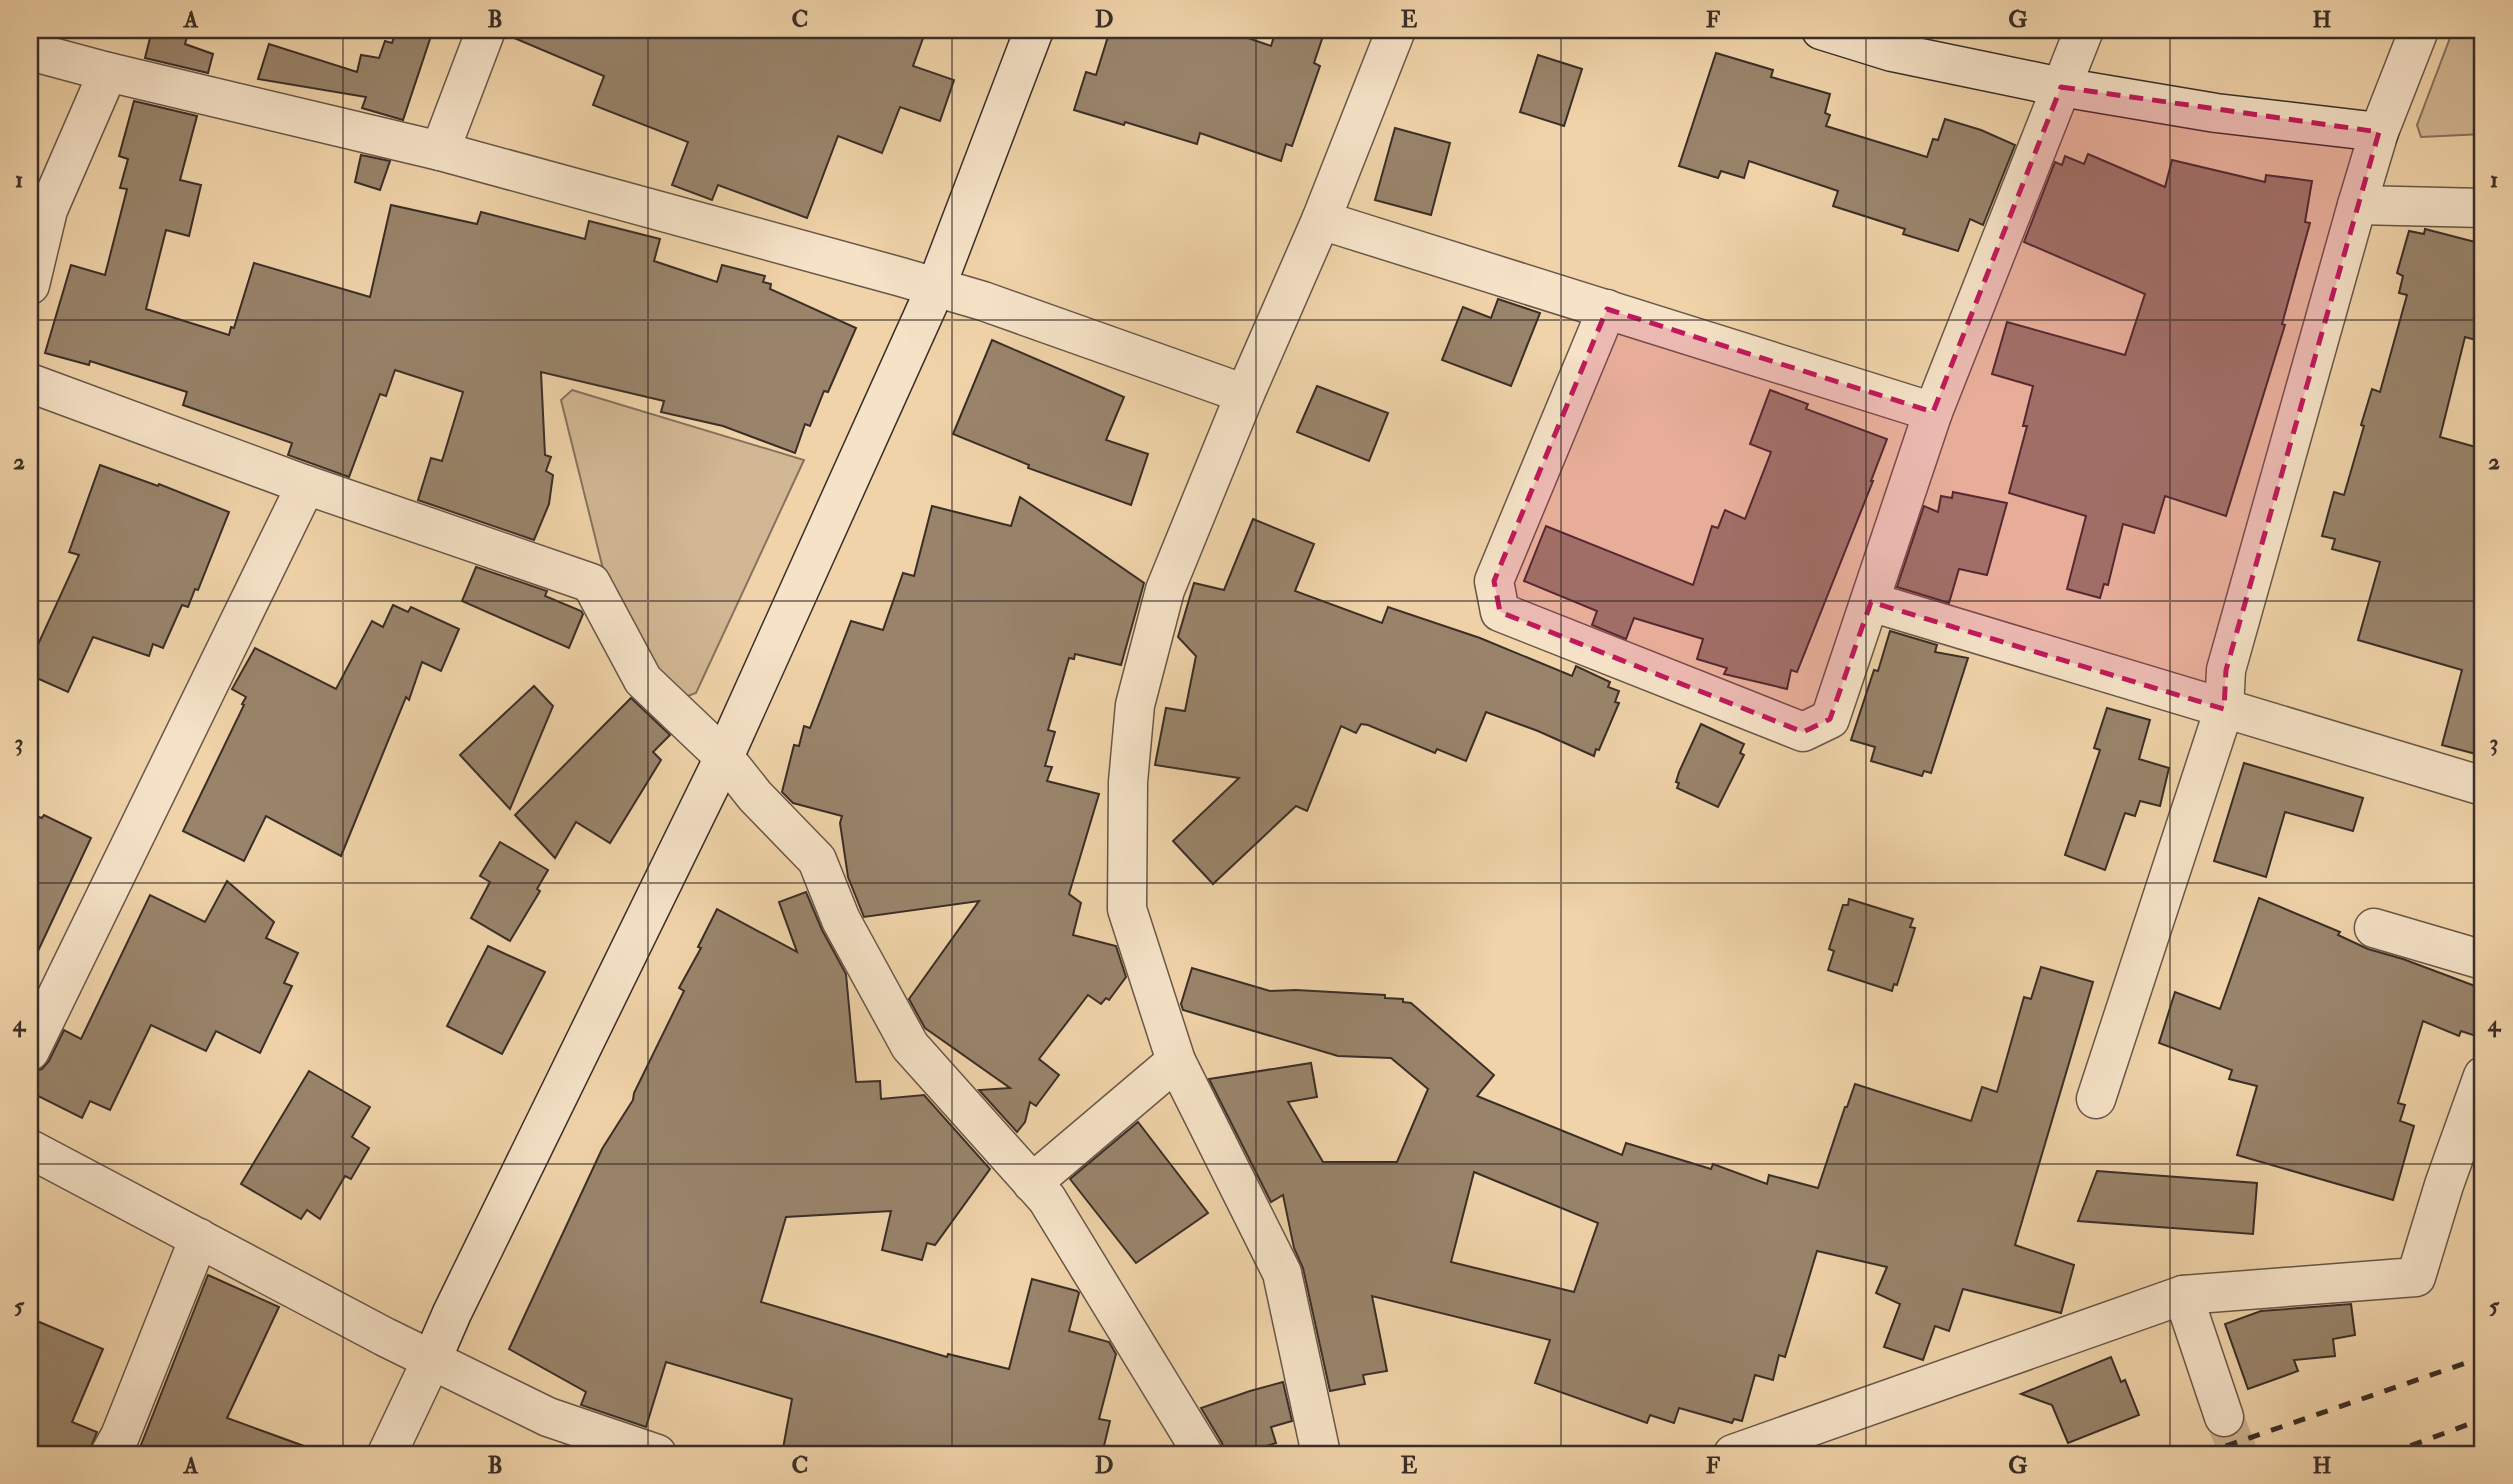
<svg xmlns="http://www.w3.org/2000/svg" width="2513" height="1484" viewBox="0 0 2513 1484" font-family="'IM FELL Double Pica',serif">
  <rect width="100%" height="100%" fill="#f0d3a9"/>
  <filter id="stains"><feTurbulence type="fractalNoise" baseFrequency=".00286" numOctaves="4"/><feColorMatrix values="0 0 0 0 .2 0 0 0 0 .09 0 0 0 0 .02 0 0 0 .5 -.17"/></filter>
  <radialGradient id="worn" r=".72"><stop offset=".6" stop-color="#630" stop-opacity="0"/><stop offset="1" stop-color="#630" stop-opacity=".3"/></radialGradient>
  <!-- green -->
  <g fill="#d1b793" stroke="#86725e" stroke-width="2">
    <path d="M2453 30H2483V134L2421 137 2417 125Z"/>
    <path d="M572 390 804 460 696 693 682 698 647 663 608 589 561 400Z"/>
  </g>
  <!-- building -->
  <g fill="#99846b" stroke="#3a2e28" stroke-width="2" fill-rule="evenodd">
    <path d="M152 30H189L185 44 213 54 208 73 145 58Z"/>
    <path d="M396 30H433L403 120 362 108 366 97 258 79 269 44 357 72 361 55 379 58 385 41 392 43Z"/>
    <path d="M507 30H926L913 66 954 80 940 121 900 107 882 153 838 136 807 218 718 185 712 200 672 185 688 142 593 105 604 76 507 35Z"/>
    <path d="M1110 30H1225L1271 46 1276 30H1325L1314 63 1320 66 1292 146 1286 144 1281 161 1200 133 1197 144 1125 122 1124 125 1074 110 1086 72 1096 75Z"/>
    <path d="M1716 53 1773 70 1771 77 1830 94 1825 113 1830 115 1826 126 1927 157 1933 139 1938 140 1945 119 1981 130 2015 145 1983 225 1970 219 1958 251 1903 234 1905 229 1833 206 1838 191 1749 161 1744 178 1721 171 1718 178 1679 166Z"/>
    <path d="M1538 55 1582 69 1564 126 1520 112Z"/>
    <path d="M134 101 197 116 180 180 201 185 189 236 166 230 146 309 229 335 231 327 234 328 254 263 370 297 391 205 477 224 481 212 585 239 589 221 660 239 654 261 717 282 722 265 765 276 763 282 771 284 770 289 856 328 828 392 824 391 810 426 805 424 795 453 723 426 661 412 664 401 541 372 545 455 551 457 546 471 553 475 549 504 534 540 418 500 431 458 442 461 463 392 395 370 386 396 380 394 349 477 288 455 292 443 183 405 187 392 90 361 89 365 45 353 71 265 105 275 127 189 120 188 128 159 119 156Z"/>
    <path d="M1395 128 1450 143 1431 215 1375 200Z"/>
    <path d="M2088 154 2165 187 2172 160 2265 182 2266 175 2312 181 2305 222 2310 223 2282 324 2285 325 2226 516 2165 496 2154 533 2123 524 2108 585 2104 584 2100 598 2067 589 2086 516 2009 493 2027 426H2023L2033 386 1992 374 2007 322 2125 355 2145 294 2024 242 2055 162 2062 165 2065 156 2084 164Z"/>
    <path d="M361 155 390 161 380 190 355 182Z"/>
    <path d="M2425 229 2483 244V342L2465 337 2440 437 2483 449V756L2442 745 2462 670 2358 640 2380 562 2332 549 2335 539 2322 536 2334 492 2344 495 2364 426 2361 425 2372 389 2380 392 2407 295 2399 293 2403 276 2397 273 2409 231 2424 234Z"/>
    <path d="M1498 299 1540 313 1511 386 1442 360 1463 307 1491 318Z"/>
    <path d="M992 340 1124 397 1106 440 1148 454 1131 505 1028 468 1029 465 953 434Z"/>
    <path d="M1317 386 1388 413 1369 461 1297 432Z"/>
    <path d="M1770 390 1808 404 1806 409 1887 439 1871 481H1873L1797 672 1791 670 1787 689 1724 674 1727 668 1697 659 1703 639 1634 618 1626 639 1592 625 1597 611 1524 581 1546 526 1693 585 1712 526 1718 528 1725 510 1745 519 1771 452 1750 444Z"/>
    <path d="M100 465 158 486 159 484 229 512 198 590 195 589 188 607 182 605 163 648 153 644 149 656 93 637 68 692 30 675V662L79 555 69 552Z"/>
    <path d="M1953 492 2007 503 1987 575 1959 569 1949 603 1897 587 1924 506 1938 512 1941 496 1952 498Z"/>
    <path d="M1020 497 1144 583 1121 665 1075 654 1074 659 1069 658 1048 730 1055 732 1045 766 1052 767 1047 781 1099 794 1069 894 1081 903 1073 935 1116 946 1126 977 1109 1000 1106 998 1101 1004 1088 995 1039 1059 1059 1075 1036 1106 1030 1102 1025 1122 1017 1132 979 1090 1010 1088 925 1028 909 999 979 901 864 917 848 877 840 823 842 816 793 803 782 792 794 745 799 746 804 726 810 728 851 621 883 630 903 573 914 576 932 506 1011 526Z"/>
    <path d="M1253 519 1314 544 1295 591 1382 623 1388 607 1480 638 1572 676 1576 666 1610 682 1608 687 1619 691 1615 702 1619 703 1599 750 1596 749 1594 756 1538 731 1486 712 1466 761 1437 749 1435 753 1368 725 1361 724 1356 733 1341 726 1307 811 1296 806 1213 884 1173 841 1239 778 1155 765 1166 708 1185 711 1196 656 1178 637 1194 583 1224 590Z"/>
    <path d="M476 567 547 591 545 596 581 611 583 614 569 648 462 601Z"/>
    <path d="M393 605 408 612 411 607 459 629 441 671 422 662 409 700 406 697 341 856 266 816 244 861 183 831 244 705 242 704 246 697 232 689 255 648 336 689 372 621 383 627Z"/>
    <path d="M1890 631 1937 645 1935 652 1968 658 1931 773 1924 771 1922 776 1871 761 1875 747 1851 740 1874 670 1878 671Z"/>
    <path d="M534 686 553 706 510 809 460 755Z"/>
    <path d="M631 698 670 735 653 752 661 760 610 843 576 822 555 858 515 815Z"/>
    <path d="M2107 708 2150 720 2139 759 2169 768 2160 806 2140 801 2135 816 2125 813 2105 870 2065 855 2100 750 2094 748Z"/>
    <path d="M1701 724 1744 744 1740 753 1744 755 1718 807 1677 788 1679 783 1676 782 1679 772Z"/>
    <path d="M2244 763 2363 798 2353 831 2285 812 2266 877 2214 861Z"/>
    <path d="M30 814 42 818 44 815 91 838 30 968Z"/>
    <path d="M500 842 548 870 537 889 540 891 510 941 471 918 490 882 480 876Z"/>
    <path d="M227 881 274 922 266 938 298 953 284 983 292 986 260 1053 216 1031 206 1051 151 1025 110 1110 90 1101 82 1118 30 1092V1073L42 1069 49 1061 64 1030 81 1039 150 895 205 922Z"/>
    <path d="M806 892 822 930 846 974 856 1082 880 1081 881 1099 924 1095 990 1169 935 1245 927 1243 922 1260 882 1250 891 1211 786 1217 761 1302 947 1357 948 1354 1009 1369 1032 1279 1077 1291 1079 1293 1069 1331 1109 1342 1116 1354 1099 1419 1110 1421 1102 1454H782L792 1399 666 1362 646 1427 581 1405 586 1392 509 1349 602 1149 633 1100 634 1093 684 991 679 988 701 948 698 947 717 909 797 952 779 902Z"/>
    <path d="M2259 898 2340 932 2338 935 2368 949 2403 959 2483 989V1016L2476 1036 2461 1031 2459 1036 2423 1021 2398 1103 2405 1105 2400 1121 2414 1126 2393 1200 2237 1155 2257 1086 2229 1079 2232 1070 2159 1043 2175 992 2220 1009Z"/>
    <path d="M1849 899 1913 919 1910 927 1915 928 1897 985 1894 984 1892 991 1828 970 1834 951 1829 949 1843 905H1848Z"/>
    <path d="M488 946 545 972 502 1054 447 1026Z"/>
    <path d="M2041 967 2093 982 2015 1245 2074 1265 2061 1313 1963 1289 1949 1331 1935 1326 1923 1360 1884 1347 1900 1304 1876 1293 1887 1267 1817 1251 1785 1357 1779 1355 1773 1380 1755 1375 1742 1421 1734 1419 1732 1423 1679 1408 1674 1423 1650 1415 1647 1423 1535 1383 1550 1340 1372 1296 1387 1371 1363 1375 1365 1384 1330 1391 1303 1268 1294 1248 1283 1195 1271 1202 1209 1079 1311 1063 1317 1097 1288 1102 1323 1162H1397L1428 1089 1391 1058 1338 1056 1183 1010 1181 1004 1192 968 1270 991 1296 990 1385 995V998L1403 999V1002L1411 1003 1494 1075 1477 1096 1622 1155 1626 1143 1711 1169 1713 1164 1767 1184 1769 1175 1818 1188 1845 1107H1847L1855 1084 1971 1121 1982 1087 1997 1092 2024 997 2031 999ZM1474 1172 1598 1223 1574 1292 1451 1262Z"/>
    <path d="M309 1071 370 1107 352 1137 369 1148 351 1179 345 1176 320 1219 307 1210 301 1219 241 1184Z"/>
    <path d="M1138 1122 1208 1213 1136 1263 1070 1179Z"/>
    <path d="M2097 1171 2257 1183 2253 1234 2078 1221Z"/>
    <path d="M208 1275 279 1307 227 1418 315 1450 314 1454H135L139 1450Z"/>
    <path d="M2351 1304 2355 1335 2333 1339 2335 1356 2294 1360 2298 1371 2248 1389 2225 1324 2261 1311Z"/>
    <path d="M30 1318 103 1349 72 1422 97 1432 88 1454H30Z"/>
    <path d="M2111 1357 2121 1382 2125 1380 2139 1415 2068 1443 2052 1405 2021 1394Z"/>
    <path d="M1283 1382 1292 1421 1271 1427 1276 1443 1241 1454H1225L1222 1443 1201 1408 1250 1391Z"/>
    <path d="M565 1446 590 1454H562Z"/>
  </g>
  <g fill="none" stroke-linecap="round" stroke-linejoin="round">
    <!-- street-tunnel -->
    <path stroke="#ccb28f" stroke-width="38" stroke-dasharray="38 19" stroke-linecap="butt" d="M2224 1417 2239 1454"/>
    <defs>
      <g id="street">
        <path d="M30 51 108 72 440 151 901 277 983 301 1245 394"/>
        <path d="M440 151 486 30"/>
        <path d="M2357 205 2483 208"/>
        <path d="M1321 220 1933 412"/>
        <path d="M30 285 48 210 108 72"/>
        <path d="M1607 309 1494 581 1500 612 1803 732 1830 719 1933 412 2084 30"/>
        <path d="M30 383 306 485 591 583 643 680 724 757 755 796 817 860 841 920 910 1046 1047 1199 1203 1454"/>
        <path d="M1871 602 2483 786"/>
        <path d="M2374 928 2483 960"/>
        <path d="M30 1051 306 485"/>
        <path d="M2096 1099 2224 709 2226 670 2357 205 2379 132 2419 30"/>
        <path d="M30 1149 385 1337 548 1417 657 1454"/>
        <path d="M1032 1183 1176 1061"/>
        <path d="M2183 1295 2224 1417"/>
        <path d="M110 1454 120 1436 199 1238"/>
        <path d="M387 1454 432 1359"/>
        <path d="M1321 1454 1282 1273 1176 1061 1127 909 1128 782 1135 705 1165 590 1245 394 1321 220 1396 30"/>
        <path d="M1733 1454 2183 1295 2416 1277 2444 1185 2483 1076"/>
      </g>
      <g id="secondary">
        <path d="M1821 30 1892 52 2061 87 2216 113 2379 132"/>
        <path d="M432 1359 452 1313 724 757 936 287 1034 30"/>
      </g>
    </defs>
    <!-- street casing -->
    <use href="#street" stroke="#685748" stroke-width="41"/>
    <!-- secondary casing -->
    <use href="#secondary" stroke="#3a2e28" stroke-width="41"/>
    <!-- street -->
    <use href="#street" stroke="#f5e2c7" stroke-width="38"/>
    <!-- secondary -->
    <use href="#secondary" stroke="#f5e2c7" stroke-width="38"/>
    <!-- rail -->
    <g stroke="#3a2e28" stroke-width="5" stroke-dasharray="12 12" stroke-linecap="butt">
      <path d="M2203 1454 2483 1357"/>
      <path d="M2388 1454 2483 1419"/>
    </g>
  </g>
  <!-- marked area -->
  <path fill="#c2185b" fill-opacity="0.2" stroke="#c2185b" stroke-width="5" stroke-dasharray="14 9" stroke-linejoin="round" d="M2061 87 2379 132 2226 670 2224 709 1871 602 1830 719 1803 732 1500 612 1494 581 1607 309 1933 412Z"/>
  <!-- grid -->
  <path fill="none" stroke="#3a2e28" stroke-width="2" stroke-opacity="0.55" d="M343 30V1454M648 30V1454M952 30V1454M1256 30V1454M1561 30V1454M1866 30V1454M2170 30V1454M30 320H2483M30 601H2483M30 883H2483M30 1164H2483"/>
  <!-- margin -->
  <rect width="2513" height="1484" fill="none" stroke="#f0d3a9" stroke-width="77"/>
  <rect x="38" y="38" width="2436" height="1408" fill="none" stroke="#3a2e28" stroke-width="2.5"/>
  <g font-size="23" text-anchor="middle" font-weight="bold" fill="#3a2e28">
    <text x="191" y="27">A</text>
    <text x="495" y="27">B</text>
    <text x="800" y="27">C</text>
    <text x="1104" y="27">D</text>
    <text x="1409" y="27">E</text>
    <text x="1713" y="27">F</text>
    <text x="2018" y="27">G</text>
    <text x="2322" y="27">H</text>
    <text x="19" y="187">1</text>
    <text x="2494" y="187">1</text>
    <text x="19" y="469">2</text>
    <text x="2494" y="469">2</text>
    <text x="19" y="750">3</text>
    <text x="2494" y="750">3</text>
    <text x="19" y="1031">4</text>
    <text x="2494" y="1031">4</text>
    <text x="19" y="1313">5</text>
    <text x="2494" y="1313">5</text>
    <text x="191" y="1473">A</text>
    <text x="495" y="1473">B</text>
    <text x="800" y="1473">C</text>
    <text x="1104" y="1473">D</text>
    <text x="1409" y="1473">E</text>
    <text x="1713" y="1473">F</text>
    <text x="2018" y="1473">G</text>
    <text x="2322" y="1473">H</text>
  </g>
  <rect width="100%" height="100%" filter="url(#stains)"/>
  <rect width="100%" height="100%" fill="url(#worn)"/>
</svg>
